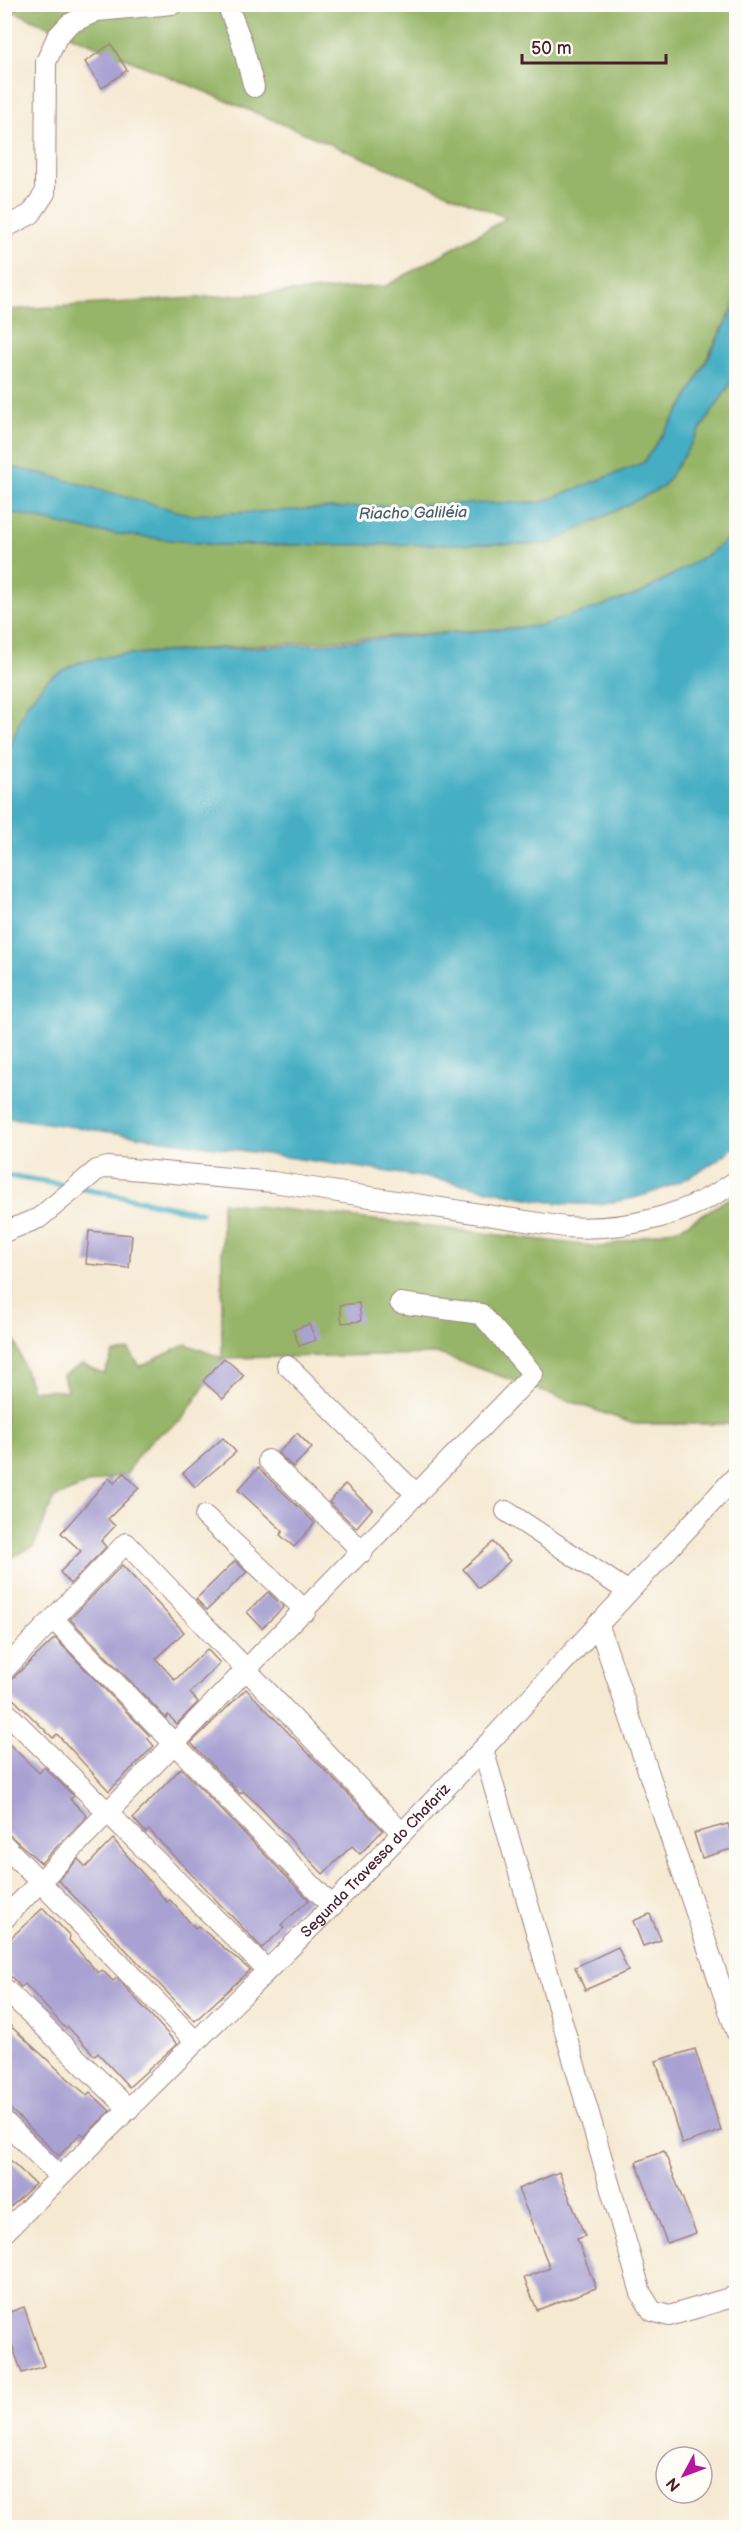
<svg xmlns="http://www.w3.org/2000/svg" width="741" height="2532" viewBox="0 0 741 2532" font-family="'Balsamiq Sans',sans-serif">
  <rect width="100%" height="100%" fill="#fdfcf7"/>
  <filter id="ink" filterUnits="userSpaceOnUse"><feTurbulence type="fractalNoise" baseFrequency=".0167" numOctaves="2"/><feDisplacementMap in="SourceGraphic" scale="12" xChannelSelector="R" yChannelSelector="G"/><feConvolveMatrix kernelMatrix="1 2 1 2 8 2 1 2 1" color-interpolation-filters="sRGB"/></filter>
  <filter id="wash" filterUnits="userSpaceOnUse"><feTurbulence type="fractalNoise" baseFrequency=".008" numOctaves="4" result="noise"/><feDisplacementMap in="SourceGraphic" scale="24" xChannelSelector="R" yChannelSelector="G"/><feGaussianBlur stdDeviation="1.35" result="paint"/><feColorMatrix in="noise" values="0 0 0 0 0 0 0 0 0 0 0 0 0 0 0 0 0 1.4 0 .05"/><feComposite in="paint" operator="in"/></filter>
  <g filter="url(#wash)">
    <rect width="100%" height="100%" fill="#f5e9d2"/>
    <!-- forest -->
    <g fill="#96b568" stroke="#706a4a" stroke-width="1.5">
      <path d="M4 5H736V301L684 404 643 463 542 502 191 515 5 471V310L386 286 507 218 5 8Z"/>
      <path d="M736 375V532L709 554 641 593 540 626 116 655 78 663 5 760V511L91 531 217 545 549 544 663 487Z"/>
      <path d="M736 1194V1424H634L439 1354 223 1358 181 1421 153 1438 136 1458 127 1474 90 1483 54 1498 34 1546 5 1561V1323L8 1321 32 1390 67 1391 63 1375 83 1364 104 1374 113 1354 129 1350 140 1367 186 1344 222 1358V1202L601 1247 682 1227Z"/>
    </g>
    <!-- water -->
    <g fill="#44aec3" stroke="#476677" stroke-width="1.5">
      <path d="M736 305V375L663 487 549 544 217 545 91 531 5 511V466L44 474 191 515 375 506 542 502 643 463 684 404Z"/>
      <path d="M736 532V1146C702 1174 659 1195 614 1202 556 1212 492 1188 435 1179 292 1157 148 1138 5 1117V760L26 705 48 679 77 663 116 655 316 644 540 626 641 593 709 554Z"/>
    </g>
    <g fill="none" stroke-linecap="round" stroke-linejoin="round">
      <!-- stream -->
      <g stroke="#44aec3" stroke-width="6">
        <path d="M4 1175 71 1186"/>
        <path d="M81 1188 201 1213"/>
      </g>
    </g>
    <g id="blocks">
      <!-- building -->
      <g fill="#a8a1d2">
        <path d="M111 44 127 70 102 88 85 62Z"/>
        <path d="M89 1231 132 1235 129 1268 86 1264Z"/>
        <path d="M359 1303 361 1321 342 1323 340 1305Z"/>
        <path d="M309 1324 316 1340 299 1346 293 1330Z"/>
        <path d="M224 1358 244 1375 223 1399 203 1381Z"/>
        <path d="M297 1433 312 1448 293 1467 278 1453Z"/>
        <path d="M223 1438 236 1452 195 1487 183 1473Z"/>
        <path d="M258 1468 315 1523 294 1547 280 1535 283 1531 238 1490Z"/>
        <path d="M124 1473 139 1488 108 1519 115 1526 101 1541 106 1547 70 1584 60 1572 81 1551 61 1533 109 1478 114 1483Z"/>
        <path d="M345 1484 372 1509 356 1528 329 1502Z"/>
        <path d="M493 1542 510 1561 479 1588 463 1569Z"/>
        <path d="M235 1561 247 1572 207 1610 196 1599Z"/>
        <path d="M122 1565 184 1632 156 1659 175 1680 207 1649 220 1663 190 1693 198 1702 177 1724 168 1715 166 1718 70 1619Z"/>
        <path d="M268 1592 284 1607 262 1628 247 1612Z"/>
        <path d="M55 1638 150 1736 147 1738 154 1746 109 1791 57 1734 53 1738 4 1690 12 1679Z"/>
        <path d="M246 1689 383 1830 360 1854 352 1846 323 1874 253 1800 243 1791 240 1794 191 1743Z"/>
        <path d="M4 1739 39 1773 44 1767 74 1796 70 1799 87 1816 41 1863 4 1830Z"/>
        <path d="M181 1768 309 1900 281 1925 284 1928 262 1948 149 1830 146 1833 133 1818Z"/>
        <path d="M728 1824 735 1848 702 1858 694 1833Z"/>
        <path d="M113 1839 167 1902 170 1900 195 1928 198 1926 250 1970 195 2021 58 1880 78 1859 86 1867Z"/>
        <path d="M43 1908 70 1936 69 1940 98 1973 102 1970 113 1981 117 1978 177 2044 129 2087 98 2053 95 2056 68 2027 66 2029 25 1984 21 1987 4 1969V1944Z"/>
        <path d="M650 1914 661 1940 643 1946 633 1921Z"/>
        <path d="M618 1947 628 1971 585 1990 575 1967Z"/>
        <path d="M4 2020 74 2084 87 2095 90 2092 110 2111 85 2136 81 2133 59 2156 4 2103Z"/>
        <path d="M695 2049 721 2131 682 2144 656 2061Z"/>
        <path d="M664 2151 696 2233 667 2243 636 2162Z"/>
        <path d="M4 2154 35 2184 4 2213Z"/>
        <path d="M559 2172 585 2236 577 2239 596 2288 537 2310 524 2278 550 2268 518 2189Z"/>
        <path d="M24 2307 44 2366 22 2373 4 2322V2314Z"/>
      </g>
    </g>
  </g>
  <g filter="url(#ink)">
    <use href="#blocks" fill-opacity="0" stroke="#a0847e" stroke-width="1.5"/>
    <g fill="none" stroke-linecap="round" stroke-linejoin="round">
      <defs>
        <g id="minor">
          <path d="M227 4 241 40 254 87"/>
          <path d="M4 228 31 214 45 193 46 62 57 37 69 24 97 11 173 4"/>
          <path d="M4 1232 39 1218 97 1170 108 1167 273 1182 565 1227C625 1231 687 1216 736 1181"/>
          <path d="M287 1365 417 1495"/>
          <path d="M268 1460 363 1552"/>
          <path d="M506 1511 627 1591"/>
          <path d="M205 1516 306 1611"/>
          <path d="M55 1621 332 1906"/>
          <path d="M598 1623 736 2031"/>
          <path d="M4 1670 126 1543 401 1832"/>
          <path d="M4 1710 267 1970"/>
          <path d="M483 1749 641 2293 652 2311 669 2316 736 2296"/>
          <path d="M4 1845 195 2041"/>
          <path d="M4 1919 533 1374 481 1314 400 1303"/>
          <path d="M4 1988 129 2109"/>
          <path d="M4 2121 60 2177"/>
          <path id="s1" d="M4 2233 332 1906 483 1749 736 1476"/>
        </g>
      </defs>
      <!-- minor casing -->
      <use href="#minor" stroke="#a0847e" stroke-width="22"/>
      <!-- minor -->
      <use href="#minor" stroke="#fff" stroke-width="20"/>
    </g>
  </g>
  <g text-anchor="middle" stroke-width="6" stroke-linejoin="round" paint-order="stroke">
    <!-- street labels -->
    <g font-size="15" fill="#4a1f2b" stroke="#fdfcf7">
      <text dy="5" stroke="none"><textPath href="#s1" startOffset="526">Segunda Travessa do Chafariz</textPath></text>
    </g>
    <!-- water labels -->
    <g font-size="16" font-style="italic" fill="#475f6f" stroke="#fdfcf7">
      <text transform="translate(413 512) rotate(-1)" y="6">Riacho Galiléia</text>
    </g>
  </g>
  <!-- margin -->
  <rect width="741" height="2532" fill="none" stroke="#fdfcf7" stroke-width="24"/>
  <!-- north arrow -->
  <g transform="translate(684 2475) rotate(229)"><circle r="28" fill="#fdfcf7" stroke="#b5a4a5" stroke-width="1.5"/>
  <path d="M0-4.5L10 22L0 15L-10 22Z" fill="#b5179e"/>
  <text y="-9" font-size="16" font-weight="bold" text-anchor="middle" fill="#4a1f2b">N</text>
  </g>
  <!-- scale -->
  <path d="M522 54v9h144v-9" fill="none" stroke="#4a1f2b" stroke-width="3"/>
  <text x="531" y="54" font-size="18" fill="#4a1f2b" stroke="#fdfcf7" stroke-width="4.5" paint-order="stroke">50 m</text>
</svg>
